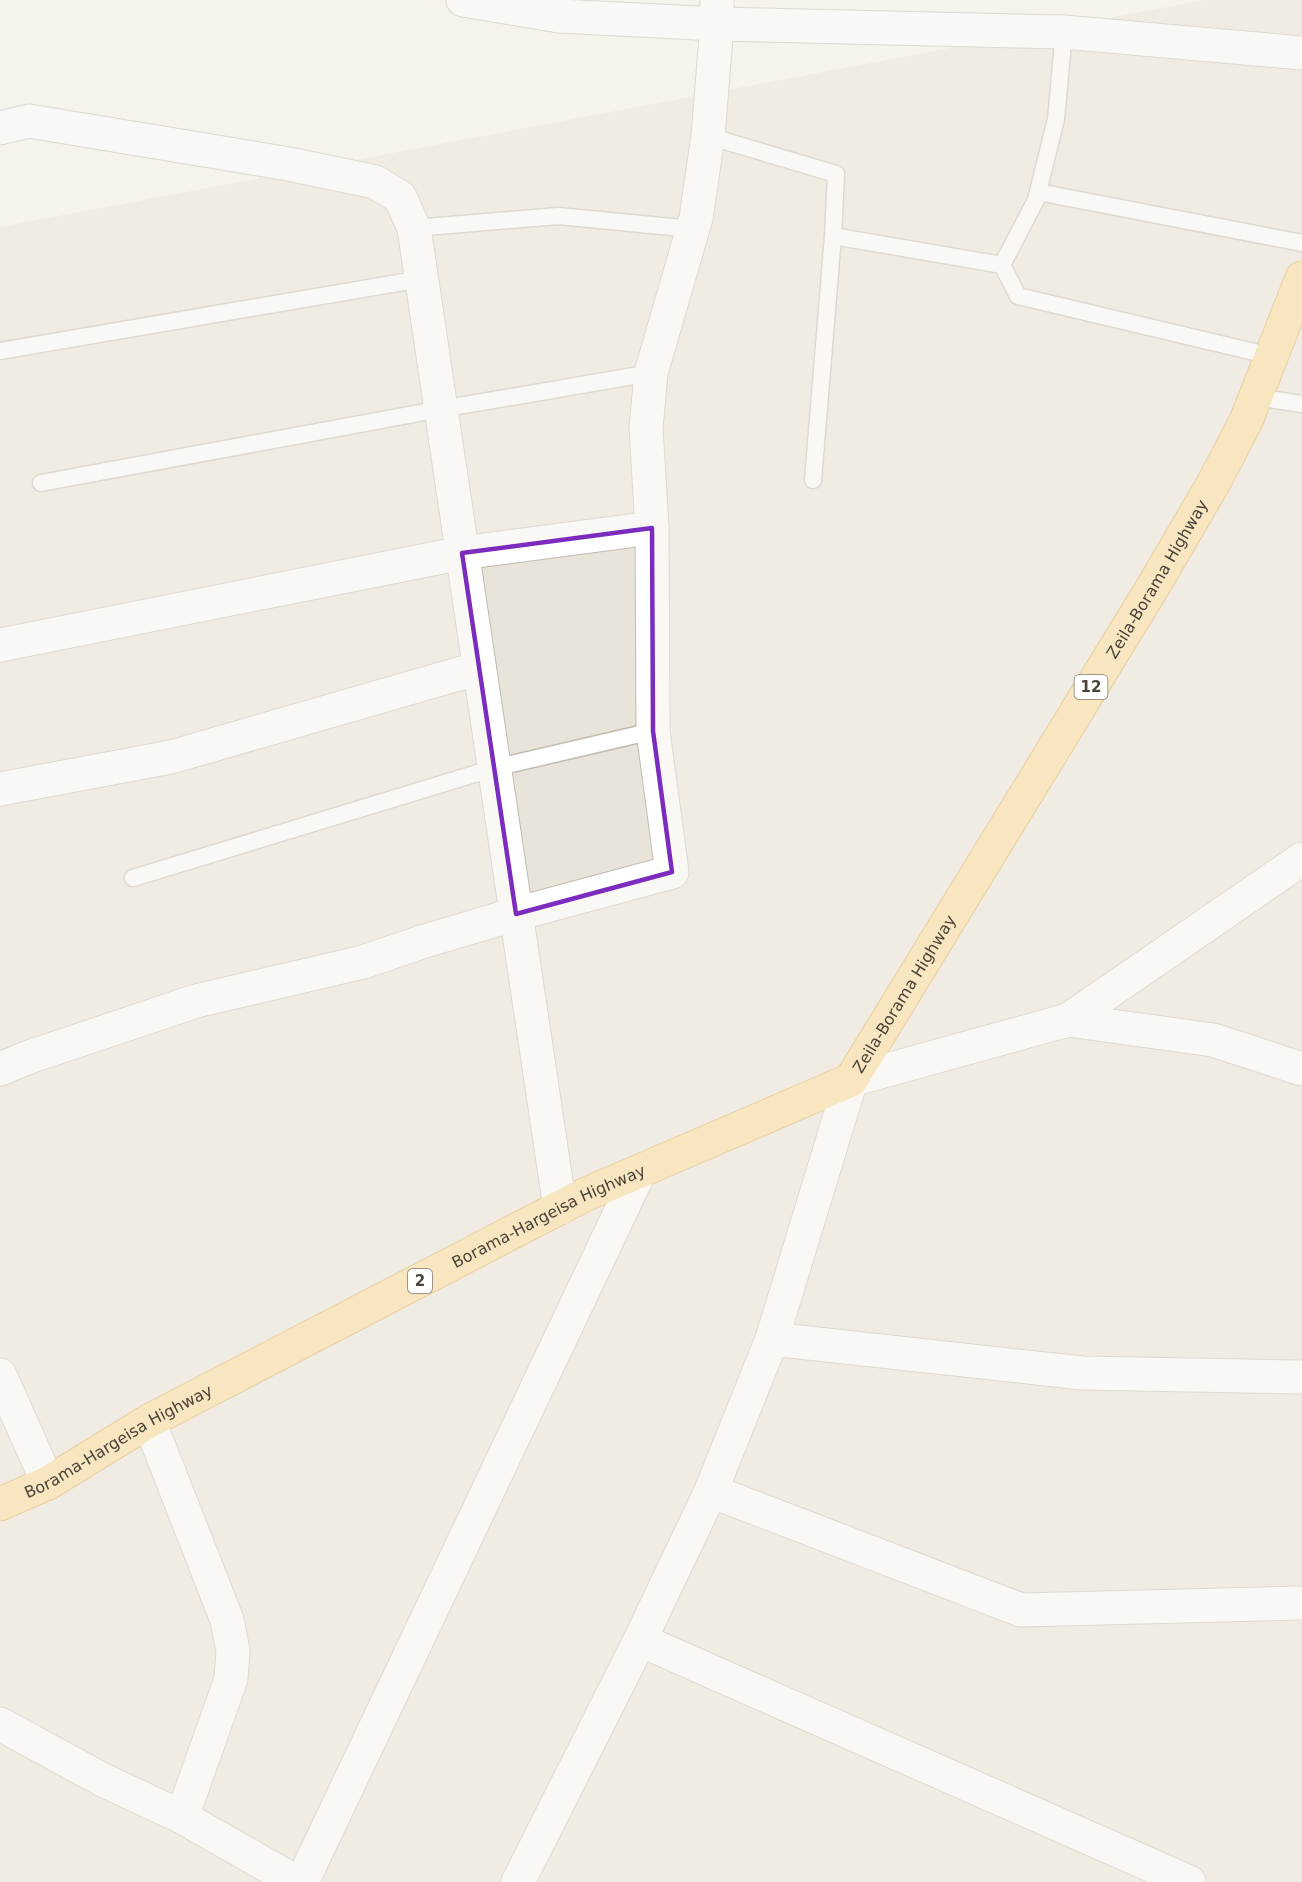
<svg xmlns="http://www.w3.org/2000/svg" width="1302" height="1882" viewBox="0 0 1302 1882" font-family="'DejaVu Sans',sans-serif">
  <rect width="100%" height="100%" fill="#f5f2ec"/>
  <!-- residential -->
  <path fill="#e9e4da" d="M1205 0H1302V1882H0V227Z"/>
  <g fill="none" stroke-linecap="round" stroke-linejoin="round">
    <defs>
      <g id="service">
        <path d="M708 136 836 174 833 236 1002 265 1018 296 1271 356"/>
        <path d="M1038 192 1302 243"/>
        <path d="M414 228 558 216 693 229"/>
        <path d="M1002 265 1036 200 1056 119 1064 32"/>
        <path d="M0 351 421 279"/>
        <path d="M1250 396 1302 404"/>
        <path d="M813 480 833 236"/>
        <path d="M41 483 441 409 651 373"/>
        <path d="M133 878 494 768 653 731"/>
      </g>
      <g id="minor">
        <path d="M463 0 559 16 717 24 1064 32 1302 53"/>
        <path d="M0 128 29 121 289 164 375 182 400 197 414 228 560 1208"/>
        <path d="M0 645 462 553 652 528"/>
        <path d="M0 789 171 757 479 668"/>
        <path d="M1068 1020 1213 1040 1302 1069"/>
        <path d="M0 1069 29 1057 196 1001 363 962 425 941 516 914 672 872 653 731 652 528 646 428 651 373 696 218 708 136 717 24V0"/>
        <path d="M772 1339 1082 1373 1302 1377"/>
        <path d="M0 1375 48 1483"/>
        <path d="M149 1421 227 1620 233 1651 231 1679 182 1817"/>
        <path d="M711 1491 1021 1610 1302 1603"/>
        <path d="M640 1640 1189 1882"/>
        <path d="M0 1724 103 1780 182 1817 296 1882"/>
        <path d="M302 1882 639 1173"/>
        <path d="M518 1882 640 1640 711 1491 772 1339 851 1080 1068 1020 1302 859"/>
      </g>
      <g id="trunk">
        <path id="s1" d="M0 1504 48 1483 149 1421 584 1195 851 1080 1154 585 1213 484 1246 421 1302 278"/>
      </g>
    </defs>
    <!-- service casing -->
    <use href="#service" stroke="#c1baae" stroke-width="19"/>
    <!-- minor casing -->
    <use href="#minor" stroke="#c1baae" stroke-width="35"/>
    <!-- trunk casing -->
    <use href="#trunk" stroke="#d8a342" stroke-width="35"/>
    <!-- service -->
    <use href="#service" stroke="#fff" stroke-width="16"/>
    <!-- minor -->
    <use href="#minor" stroke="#fff" stroke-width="33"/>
    <!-- trunk -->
    <use href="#trunk" stroke="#f9d789" stroke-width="33"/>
  </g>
  <!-- marked area -->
  <path d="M0 0H1302V1882H0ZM652 528 653 731 672 872 516 914 462 553Z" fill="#f5f2ec" fill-opacity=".55" fill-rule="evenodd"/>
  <path fill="none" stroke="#7b2cbf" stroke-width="4.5" stroke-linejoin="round" d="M652 528 653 731 672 872 516 914 462 553Z"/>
  <g text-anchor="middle" stroke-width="4.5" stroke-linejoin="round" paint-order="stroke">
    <!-- shield labels -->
    <g fill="#fff" stroke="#807b74" stroke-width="1.5">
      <rect x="1074.5" y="675" width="33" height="24" rx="4.5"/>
      <rect x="408" y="1269" width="24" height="24" rx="4.5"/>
    </g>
    <g font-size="15" font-weight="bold" fill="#494339">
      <text x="1091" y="692">12</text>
      <text x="420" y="1286">2</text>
    </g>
    <!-- street labels -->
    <g font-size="16" fill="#494339" stroke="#fff">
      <text dy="6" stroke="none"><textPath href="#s1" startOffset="1539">Zeila-Borama Highway</textPath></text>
      <text dy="6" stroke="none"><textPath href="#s1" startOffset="1053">Zeila-Borama Highway</textPath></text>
      <text dy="6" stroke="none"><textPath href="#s1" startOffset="620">Borama-Hargeisa Highway</textPath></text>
      <text dy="6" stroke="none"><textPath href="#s1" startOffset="134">Borama-Hargeisa Highway</textPath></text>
    </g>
  </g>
</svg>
